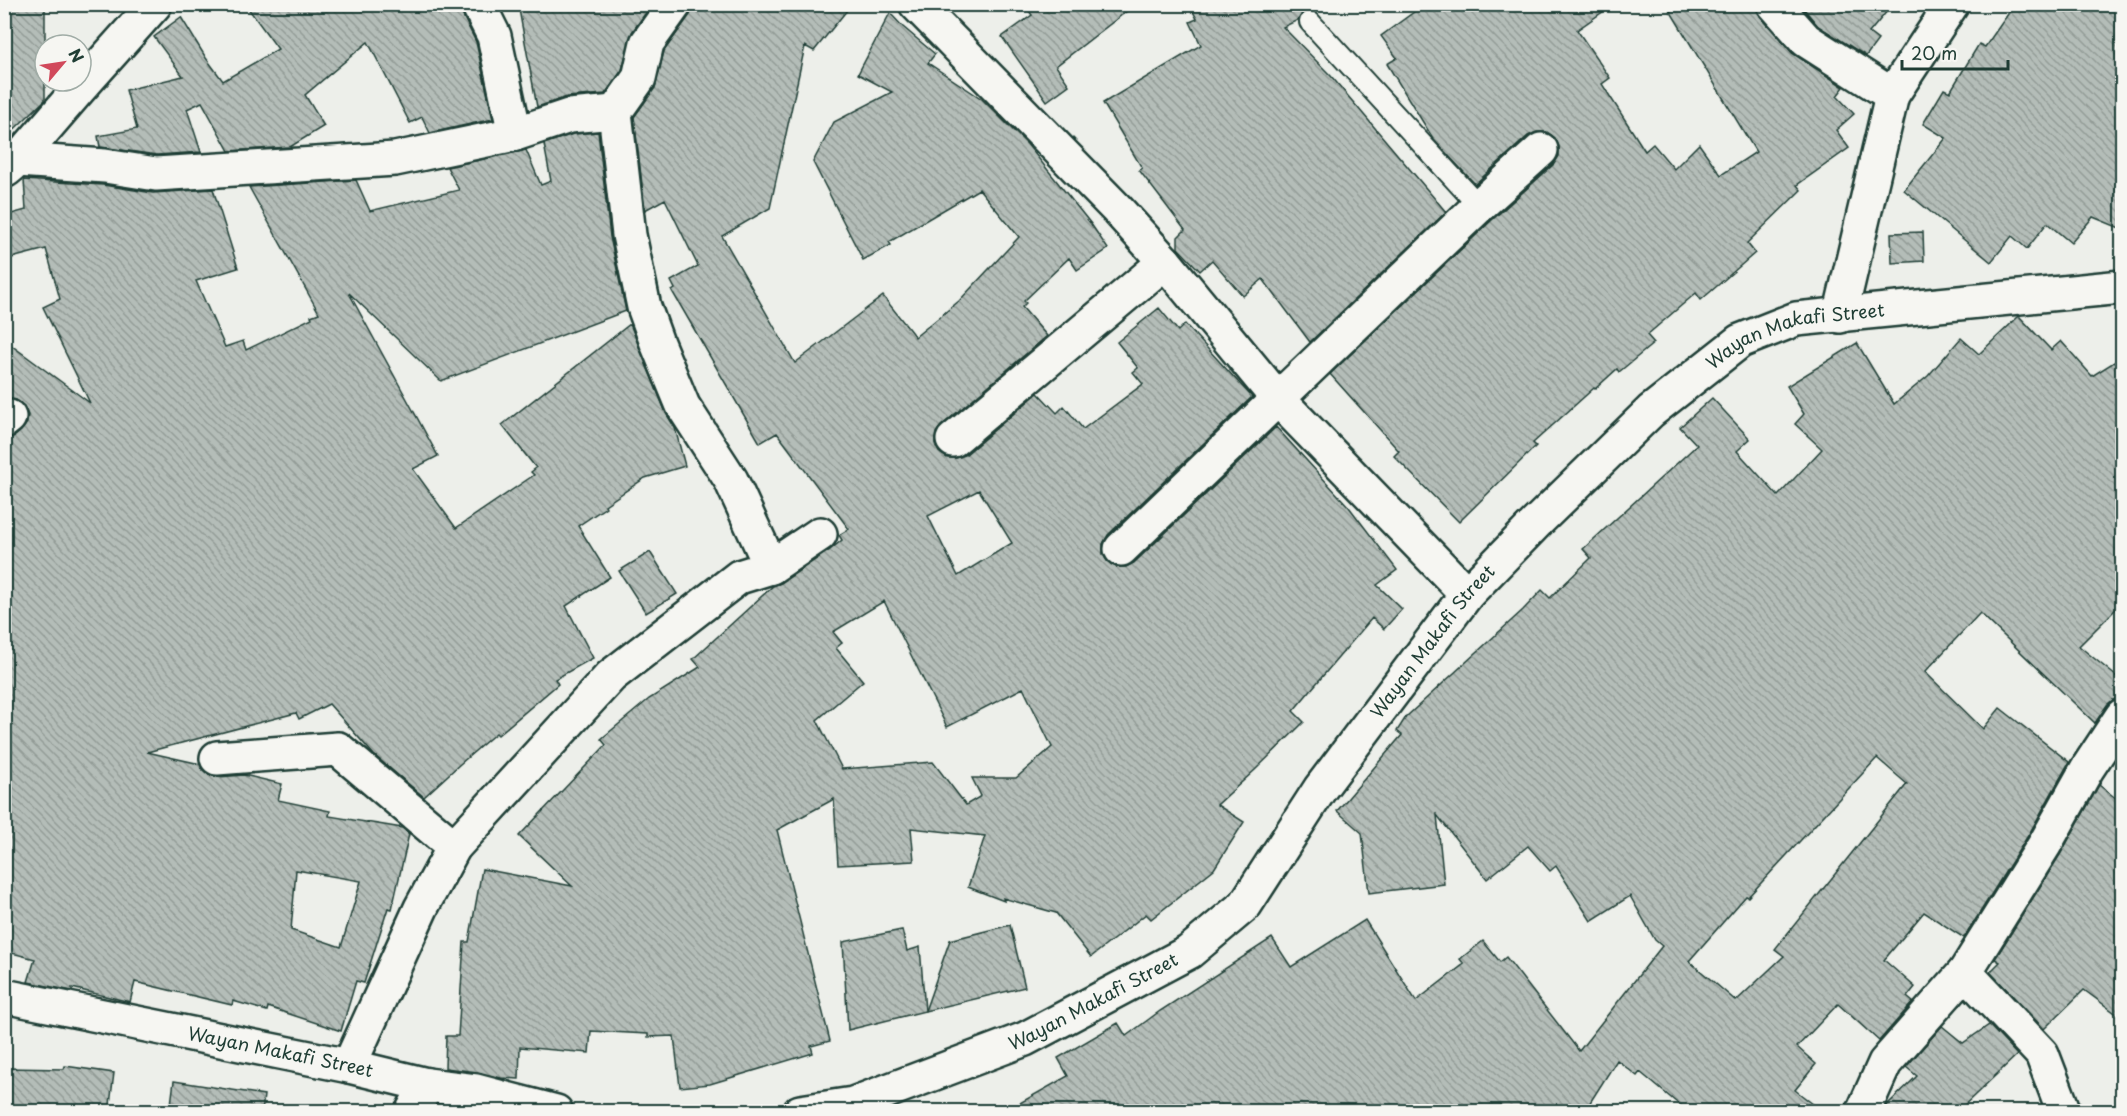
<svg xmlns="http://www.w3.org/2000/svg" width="2127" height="1116" viewBox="0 0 2127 1116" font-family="'Playpen Sans',sans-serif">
  <defs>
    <pattern id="building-back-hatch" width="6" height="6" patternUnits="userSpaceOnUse" patternTransform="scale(1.5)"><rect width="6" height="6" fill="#b4bdb8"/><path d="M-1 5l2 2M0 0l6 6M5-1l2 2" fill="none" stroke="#929b96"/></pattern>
  </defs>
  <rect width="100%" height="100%" fill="#edefea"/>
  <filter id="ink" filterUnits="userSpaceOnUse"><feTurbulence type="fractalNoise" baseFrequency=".0167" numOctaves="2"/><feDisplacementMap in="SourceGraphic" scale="12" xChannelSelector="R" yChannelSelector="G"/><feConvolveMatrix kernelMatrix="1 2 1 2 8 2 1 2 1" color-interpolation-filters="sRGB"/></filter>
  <g filter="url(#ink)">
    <!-- building -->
    <g fill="url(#building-back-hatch)" stroke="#1f3d34" stroke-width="1.5" fill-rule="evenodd">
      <path d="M4 4H45V100L4 139Z"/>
      <path d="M245 4H460L461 12 476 42 493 119 430 133 422 117 410 123 368 42 305 95 324 126 290 147 229 151 202 102 187 109 201 152 157 155 100 147 98 136 137 129 126 90 183 76 154 37 181 17 206 58 223 81 278 49Z"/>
      <path d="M518 4H648L650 7 632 32 622 70 605 94 567 97 537 107Z"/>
      <path d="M694 4H852L814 51 805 46 770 208 722 236 795 363 883 296 915 337 959 301 1019 237 979 189 889 242 891 245 863 260 813 162 834 122 892 92 858 74 890 13 903 27 935 54 928 63 982 99 1027 144 1091 224 1108 249 1077 270 1069 258 1024 301 1026 303 1022 307 1047 336 941 426 936 433 935 443 939 452 947 458H956L965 455 1038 393 1057 413 1064 406 1083 429 1143 384 1133 372 1138 368 1117 342 1159 308 1178 331 1185 324 1252 397 1108 535 1103 544V554L1107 561 1116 567H1126L1134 563 1276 427 1349 507 1397 570 1377 585 1402 609 1384 629 1372 618 1293 711 1304 722 1255 770 1217 805 1244 822 1214 869 1151 919 1146 914 1091 957 1056 913 1003 898 1004 901 968 887 985 836 911 828 914 861 838 865 834 799 777 830 830 1041 811 1046 813 1053 710 1084 680 1087 674 1036 648 1037V1034L591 1031 589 1053 520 1047 519 1079 501 1078 478 1072 445 1068 446 1036H458L464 942H469L482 869 572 886 519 836 606 745 601 739 649 699 700 667 693 659 773 586 781 583 830 550 842 540 839 535 849 529 777 433 760 443 672 291 675 289 671 281 698 266 665 199 645 210 634 117 655 88 664 51 690 15ZM979 490 1012 543 958 576 928 516ZM884 601 947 727 1023 688 1052 747 1016 778H972L981 796 966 805 933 762 842 769 817 720 863 681 836 648 842 643 833 632Z"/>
      <path d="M1024 4H1136L1056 66 1069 85 1047 101 1002 37 1032 15Z"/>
      <path d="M1189 4H1330L1315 12 1307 10 1302 14 1298 20 1283 27 1331 76 1446 212 1310 342 1263 279 1243 296 1212 260 1200 271 1178 248V237L1185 230 1139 170 1142 168 1103 103 1201 45 1190 22 1197 19Z"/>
      <path d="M1425 4H1614L1577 30 1610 78 1602 84 1645 151 1653 144 1674 169 1699 144 1721 175 1756 152 1666 4H1756L1760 16 1792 53 1844 87 1837 96 1854 114 1836 130 1849 148 1797 185 1801 190 1747 243 1755 253 1701 300 1696 293 1647 335 1654 343 1619 372 1617 369 1595 389 1594 388 1533 443 1536 446 1459 522 1394 456 1399 451 1330 374 1492 220 1554 164 1559 156V147L1555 138 1547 132H1537L1528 136 1475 184 1434 140 1387 64 1397 58 1381 36Z"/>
      <path d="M1800 4H1893L1869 33 1878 40 1866 56 1818 26Z"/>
      <path d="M2015 4H2122V229L2093 217 2071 243 2047 223 2027 249 2012 236 1991 262 1904 190 1946 138 1923 124 1944 89 1950 92 1979 44 1985 47Z"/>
      <path d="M598 132 610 237 626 311 441 381 349 293 438 456 413 469 456 528 534 475 531 472 536 468 502 425 630 324 666 413 675 428 685 466 645 478 605 505 606 507 578 526 610 577 566 606 593 658 555 679 558 684 498 735 496 733 460 764 424 797 374 755 329 704 299 719 296 713 147 752 200 764 202 769 209 775 218 777 244 775 282 784 278 800 330 811 329 816 402 828 409 834 392 909 388 908 364 983 356 981 341 1031 268 1007 267 1011 233 1001 232 1005 135 982 130 1002 72 988V991L28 982 35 959 4 951V439L15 436 21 431 27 423 28 415 24 406 16 400 4 399V340L90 403 43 307 60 299 46 249 4 260V216L26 210 24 180 103 185 153 193 213 189 238 268 196 281 225 347 243 341 246 350 312 318 311 316 319 313 249 187 356 180 370 211 459 190 447 167 526 150 541 185 551 181 544 144 573 134ZM296 870 361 881 341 947 291 930Z"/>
      <path d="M1923 232 1924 261 1892 263 1891 233Z"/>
      <path d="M2019 316 2051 350 2061 341 2092 376 2122 357V603L2079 646 2122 681V697L2113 700 2107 705 2095 723 1980 613 1925 672 1983 729 2000 708 2069 762 2029 834 1964 938 1924 912 1884 960 1915 987 1907 997 1913 1002 1879 1041 1838 1004 1797 1047 1816 1064 1795 1090 1823 1112H1688L1640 1072 1637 1076 1617 1060 1584 1112H1004L1068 1076 1058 1058 1118 1023 1126 1036 1160 1011 1272 938 1291 967 1365 920 1416 1001 1464 964 1460 959 1483 941 1500 962 1506 957 1579 1051 1662 946 1655 940 1630 896 1591 921 1556 866 1550 871 1528 846 1487 879 1437 815 1444 884 1369 893 1362 833 1337 811 1402 735 1397 731 1406 717 1523 610 1542 590 1550 598 1591 558 1583 549 1697 445 1680 427 1712 398 1750 439 1737 451 1778 496 1822 449 1795 424 1804 414 1787 386 1857 343 1894 404 1928 376 1961 338 1979 354ZM1877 758 1907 784 1775 949 1784 956 1736 1001 1689 961 1746 896 1748 897Z"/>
      <path d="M650 552 677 594 646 613 619 571Z"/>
      <path d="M2099 785 2122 803V1018L2084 990 2044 1029 1990 972 2000 962 1995 959 2061 853Z"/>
      <path d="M1010 925 1025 987 925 1011 950 940Z"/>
      <path d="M902 930 907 951 920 947 925 1011 848 1030 843 942Z"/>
      <path d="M1989 1025 2017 1055 1957 1112H1884L1886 1106 1917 1076 1906 1067 1942 1026 1963 1043Z"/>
      <path d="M65 1066 114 1073 109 1112H5L6 1068 64 1069Z"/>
      <path d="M174 1081 264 1095 262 1112H170Z"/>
    </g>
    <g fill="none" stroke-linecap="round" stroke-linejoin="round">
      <defs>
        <g id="service">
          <path d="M1310 22 1479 206"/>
          <path d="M467 1112 476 1091"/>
        </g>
        <g id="minor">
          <path d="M478 4 494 36 515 134"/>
          <path d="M916 4 1116 208 1165 262 1277 398 1467 594"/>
          <path d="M1774 4 1806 40 1892 95"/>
          <path d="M18 160 105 166 156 174 395 159 515 134 569 116 615 112"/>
          <path d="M6 170 18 160 79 89 155 4"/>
          <path d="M1840 316 1892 95 1952 4"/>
          <path d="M4 421 9 417"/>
          <path d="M953 440 1165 262"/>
          <path d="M1121 549 1479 206 1541 150"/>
          <path d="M771 567 820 534"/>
          <path d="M217 758 338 749 454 847"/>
          <path d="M1965 972 2042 1054 2064 1112"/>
          <path id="s1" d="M4 996 349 1066 427 1085 476 1091 556 1112"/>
          <path d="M349 1066 421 908 454 847 611 676 739 577 771 567 731 480 683 406 657 343 644 307 629 235 615 112 639 78 647 43 675 4"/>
          <path d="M412 1112 427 1085"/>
          <path id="s2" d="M800 1112 853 1104 1025 1039 1189 952 1245 905 1320 789 1467 594 1537 522 1651 411 1740 341 1796 319 2122 287"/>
          <path d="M1863 1112 1885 1063 1965 972 2045 844 2087 769 2122 716"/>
        </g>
      </defs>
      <!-- service casing -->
      <use href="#service" stroke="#1f3d34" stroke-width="24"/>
      <!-- minor casing -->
      <use href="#minor" stroke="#1f3d34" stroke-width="38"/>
      <!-- service -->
      <use href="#service" stroke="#f6f6f2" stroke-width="20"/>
      <!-- minor -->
      <use href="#minor" stroke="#f6f6f2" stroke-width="33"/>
    </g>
  </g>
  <g text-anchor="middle" stroke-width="6" stroke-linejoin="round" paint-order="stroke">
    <!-- street labels -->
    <g font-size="18" fill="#1f3d34" stroke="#f6f6f2">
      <text dy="6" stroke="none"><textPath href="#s2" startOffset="1306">Wayan Makafi Street</textPath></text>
      <text dy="6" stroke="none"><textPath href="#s2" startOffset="820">Wayan Makafi Street</textPath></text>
      <text dy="6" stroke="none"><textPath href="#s2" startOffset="315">Wayan Makafi Street</textPath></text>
      <text dy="6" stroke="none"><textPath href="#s1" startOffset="282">Wayan Makafi Street</textPath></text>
    </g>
  </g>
  <!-- margin -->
  <rect width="2127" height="1116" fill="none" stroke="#f6f6f2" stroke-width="24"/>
  <rect x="12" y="12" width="2103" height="1092" fill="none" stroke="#1f3d34" stroke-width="2" filter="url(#ink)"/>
  <!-- north arrow -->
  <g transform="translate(63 63) rotate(61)"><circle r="28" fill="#f6f6f2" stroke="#a0aca6" stroke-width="1.5"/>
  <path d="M0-4.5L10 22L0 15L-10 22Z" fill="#d1495b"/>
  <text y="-9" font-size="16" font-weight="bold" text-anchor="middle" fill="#1f3d34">N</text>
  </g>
  <!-- scale -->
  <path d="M1902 60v9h106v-9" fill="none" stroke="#1f3d34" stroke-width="3"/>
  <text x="1911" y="60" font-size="18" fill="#1f3d34" stroke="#f6f6f2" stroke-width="4.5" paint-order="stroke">20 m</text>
</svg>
